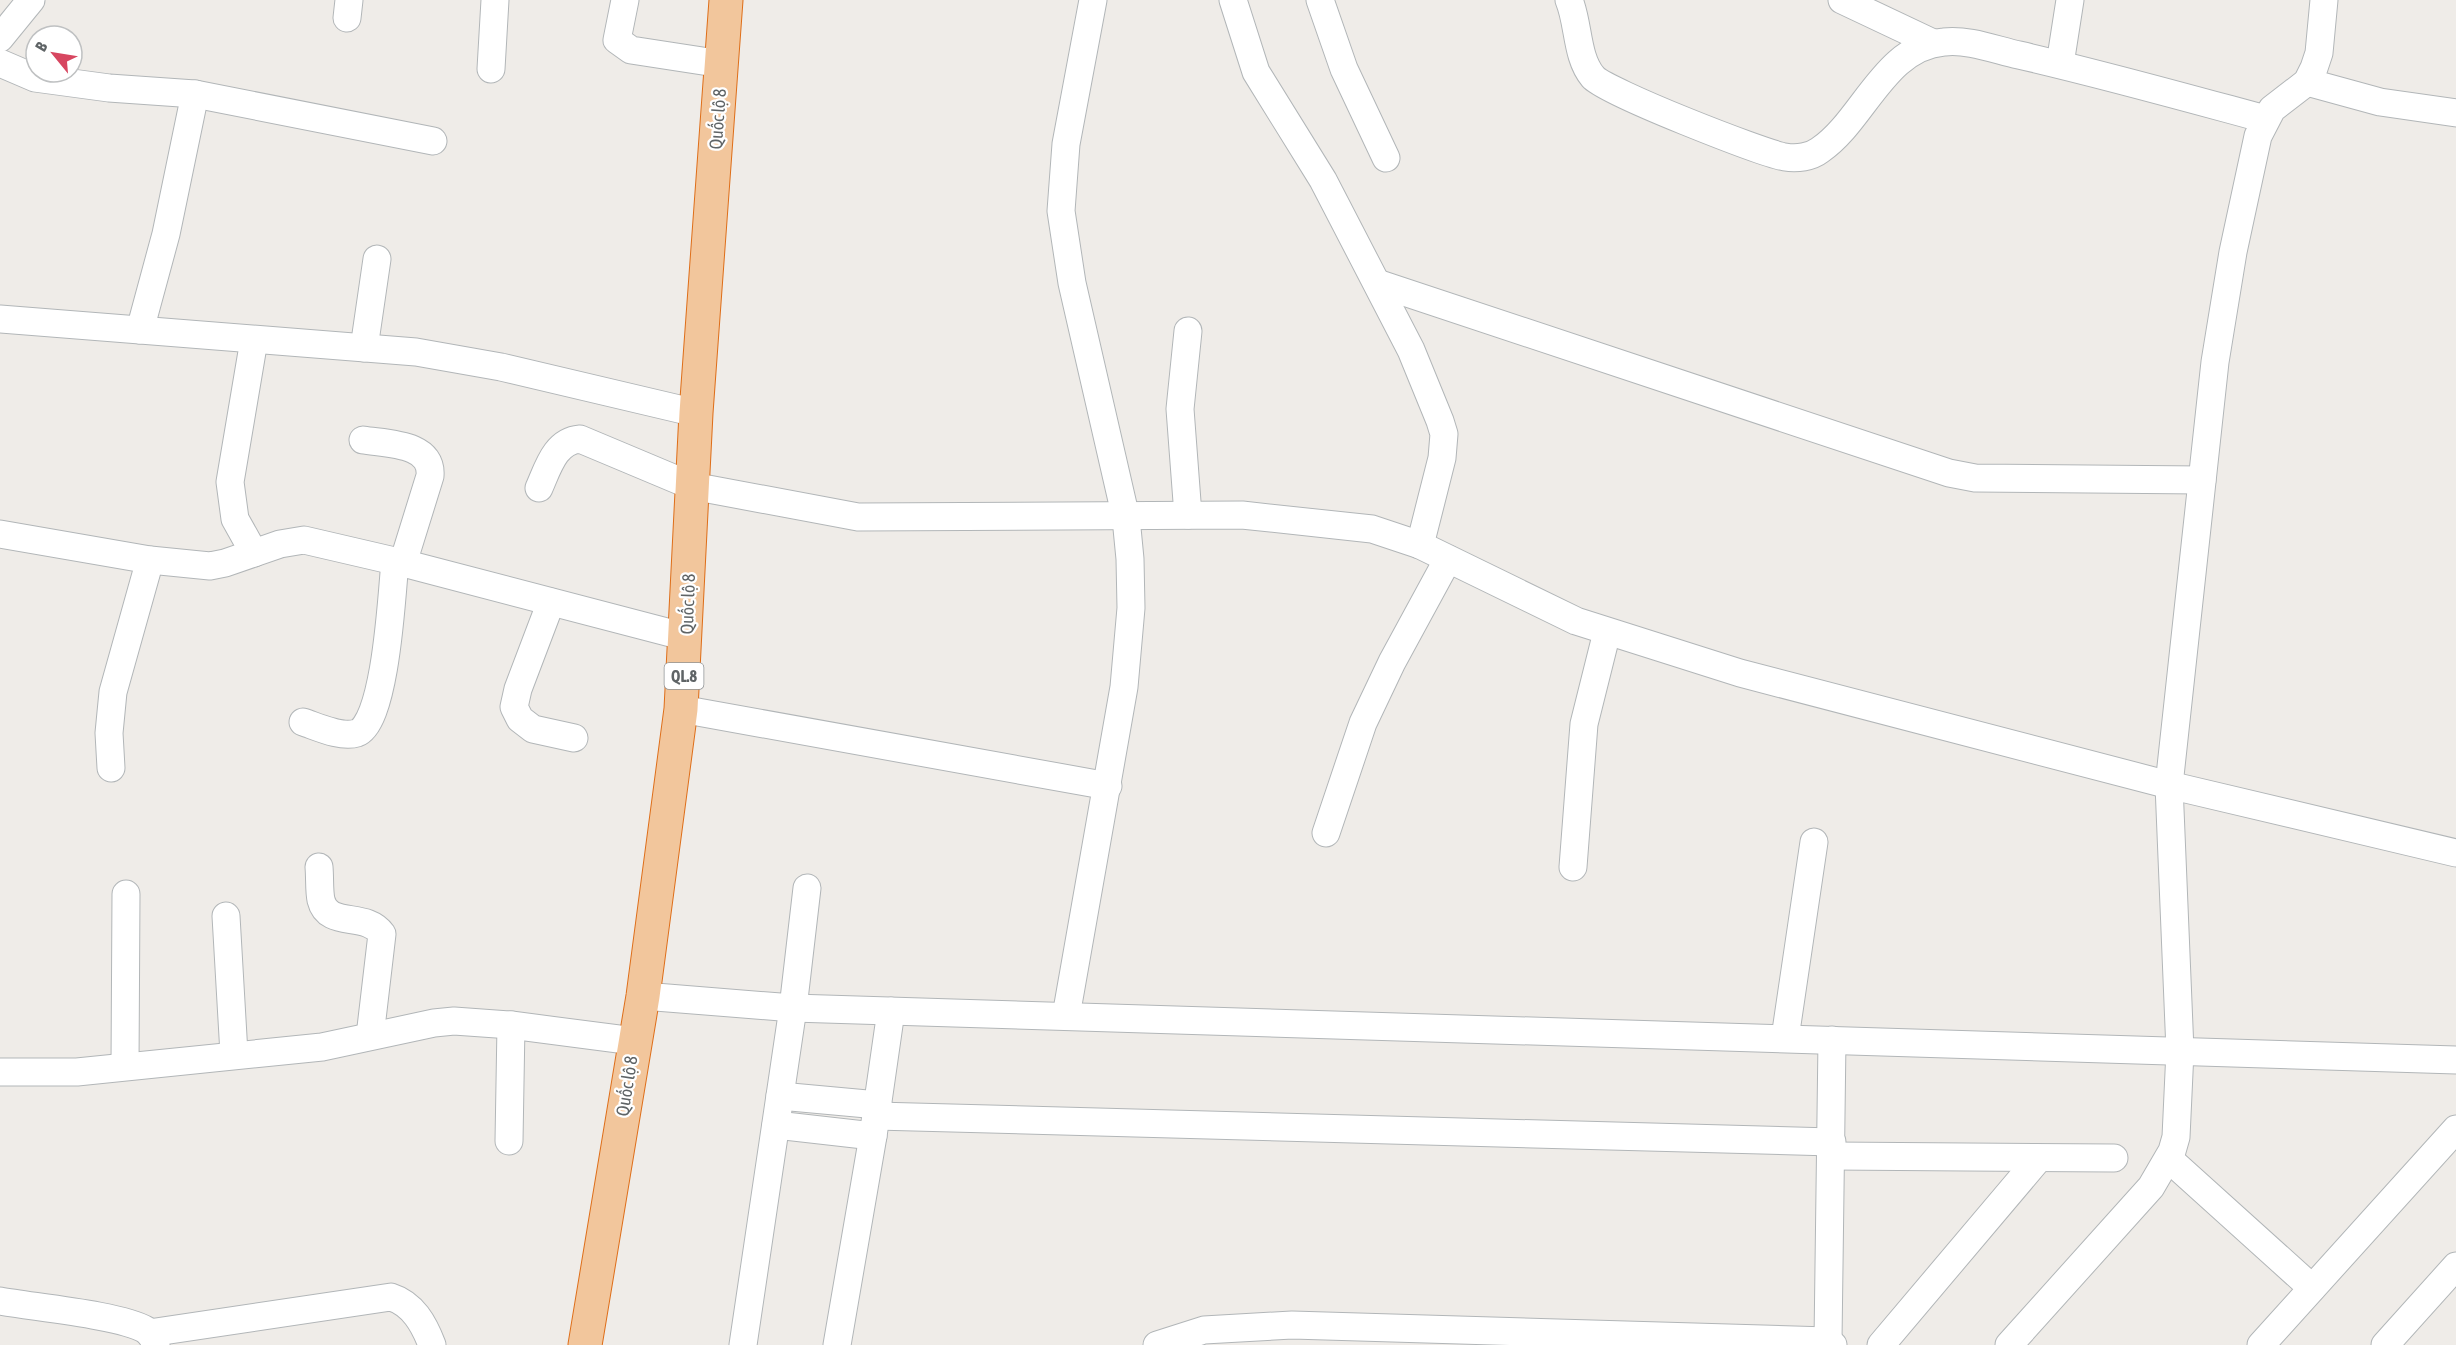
<svg xmlns="http://www.w3.org/2000/svg" width="2456" height="1345" font-family="'Asap Condensed',sans-serif">
<style>
.lines{fill:none;stroke-linecap:round;stroke-linejoin:round}
.minor-casing{stroke:#b2b6b8;stroke-width:29}
.highway-casing{stroke:#de6e19;stroke-width:35}
.minor{stroke:#fff;stroke-width:27}
.highway{stroke:#f2c69c;stroke-width:33}
.labels{text-anchor:middle;stroke-width:4.5;stroke-linejoin:round;paint-order:stroke}
.shield{fill:#fff;stroke:#8f9294;stroke-width:1.5}
.shield-label{font-size:16px;font-weight:bold;fill:#5f6466}
.street-label{font-size:18px;fill:#5f6466;stroke:#fff}
</style>
<rect width="100%" height="100%" fill="#efece8"/>
<g class="lines">
<g class="minor-casing">
<g id="minor">
<path d="M625 0 617 40 631 50 722 64"/>
<path d="M1233 0 1256 72 1323 180 1411 350 1440 421 1444 434 1442 458 1420 545"/>
<path d="M1320 0 1344 69 1386 158"/>
<path d="M1569 0C1579 24 1576 57 1593 77 1606 92 1762 153 1785 157 1797 159 1811 157 1820 150 1864 120 1884 47 1944 42 1968 39 1996 50 2019 55 2102 74 2184 97 2265 119"/>
<path d="M1842 0 1933 43"/>
<path d="M347 18 349 0"/>
<path d="M0 38 31 0"/>
<path d="M0 63 35 78 109 88 195 94 433 141"/>
<path d="M2060 64 2070 0"/>
<path d="M491 69 495 0"/>
<path d="M2307 82 2380 102 2456 113"/>
<path d="M1377 283 1949 473 1975 478 2202 480"/>
<path d="M0 319 416 352 501 367 696 413"/>
<path d="M140 330 166 234 195 94"/>
<path d="M364 348 377 259"/>
<path d="M363 440C387 444 433 443 430 476L403 563"/>
<path d="M539 488C548 468 555 441 580 439L692 486 858 517 1242 515 1372 529 1420 545 1576 621 1740 673 2169 785 2456 853"/>
<path d="M1188 515 1180 409 1188 331"/>
<path d="M0 534 150 560 210 566 225 563 280 544 304 540 403 563 686 637"/>
<path d="M254 553 235 519 230 482 254 340"/>
<path d="M551 602 518 689 514 707 520 719 533 729 574 738"/>
<path d="M681 709 1108 786"/>
<path d="M303 722C318 727 341 738 357 733 386 722 392 591 395 561"/>
<path d="M111 768 109 733 113 692 150 560"/>
<path d="M1326 833 1363 723 1392 662 1448 559"/>
<path d="M319 867C320 878 319 890 321 900 328 929 366 911 382 934L370 1036"/>
<path d="M1573 867 1584 724 1607 632"/>
<path d="M226 916 234 1054"/>
<path d="M643 996 793 1008 2456 1060"/>
<path d="M1066 1016 1124 687 1131 608 1130 559 1126 518 1072 283 1061 211 1066 144 1093 0"/>
<path d="M1785 1038 1814 842"/>
<path d="M125 1066 126 894"/>
<path d="M0 1072H77L322 1047 434 1023 454 1021 511 1025 634 1041"/>
<path d="M780 1096 878 1105"/>
<path d="M876 1116 1832 1142"/>
<path d="M776 1125 873 1136"/>
<path d="M509 1141 511 1025"/>
<path d="M1832 1156 2114 1158"/>
<path d="M2169 1159 2312 1288"/>
<path d="M0 1301C32 1307 121 1315 146 1330 152 1334 153 1339 156 1345"/>
<path d="M149 1333 391 1297C413 1304 424 1324 432 1345"/>
<path d="M1828 1341 1832 1040"/>
<path d="M743 1345 793 1008 807 888"/>
<path d="M837 1345 873 1136 891 1011"/>
<path d="M1157 1345 1204 1330 1292 1325 1828 1341 1833 1345"/>
<path d="M1881 1345 2039 1158"/>
<path d="M2009 1345 2151 1187 2172 1151 2176 1137 2180 1051 2169 785 2215 362 2233 252 2258 136 2272 109 2307 82 2314 68 2319 53 2324 0"/>
<path d="M2261 1345 2456 1129"/>
<path d="M2385 1345 2456 1266"/>
</g>
</g>
<g class="highway-casing">
<path id="highway" d="M585 1345 643 996 681 709 696 413 726 0"/>
</g>
<use href="#minor" class="minor"/>
<use href="#highway" class="highway"/>
</g>
<g class="labels">
<rect class="shield" x="664.5" y="663" width="39" height="26" rx="4.5"/>
<g class="shield-label">
<text x="684" y="682">QL.8</text>
</g>
<g class="street-label">
<text transform="translate(718 119) rotate(-86)" y="6">Quốc lộ 8</text>
<text transform="translate(688 604) rotate(-88)" y="6">Quốc lộ 8</text>
<text transform="translate(627 1086) rotate(-81)" y="6">Quốc lộ 8</text>
</g>
</g>
<g transform="translate(54 54) rotate(300)"><circle r="28" fill="#ffffff" stroke="#bfc1c2" stroke-width="1.5"/>
<path d="M0-4.5L10 22L0 15L-10 22Z" fill="#d74660"/>
<text y="-9" font-size="16" font-weight="bold" text-anchor="middle" fill="#5f6466">B</text>
</g>
</svg>
